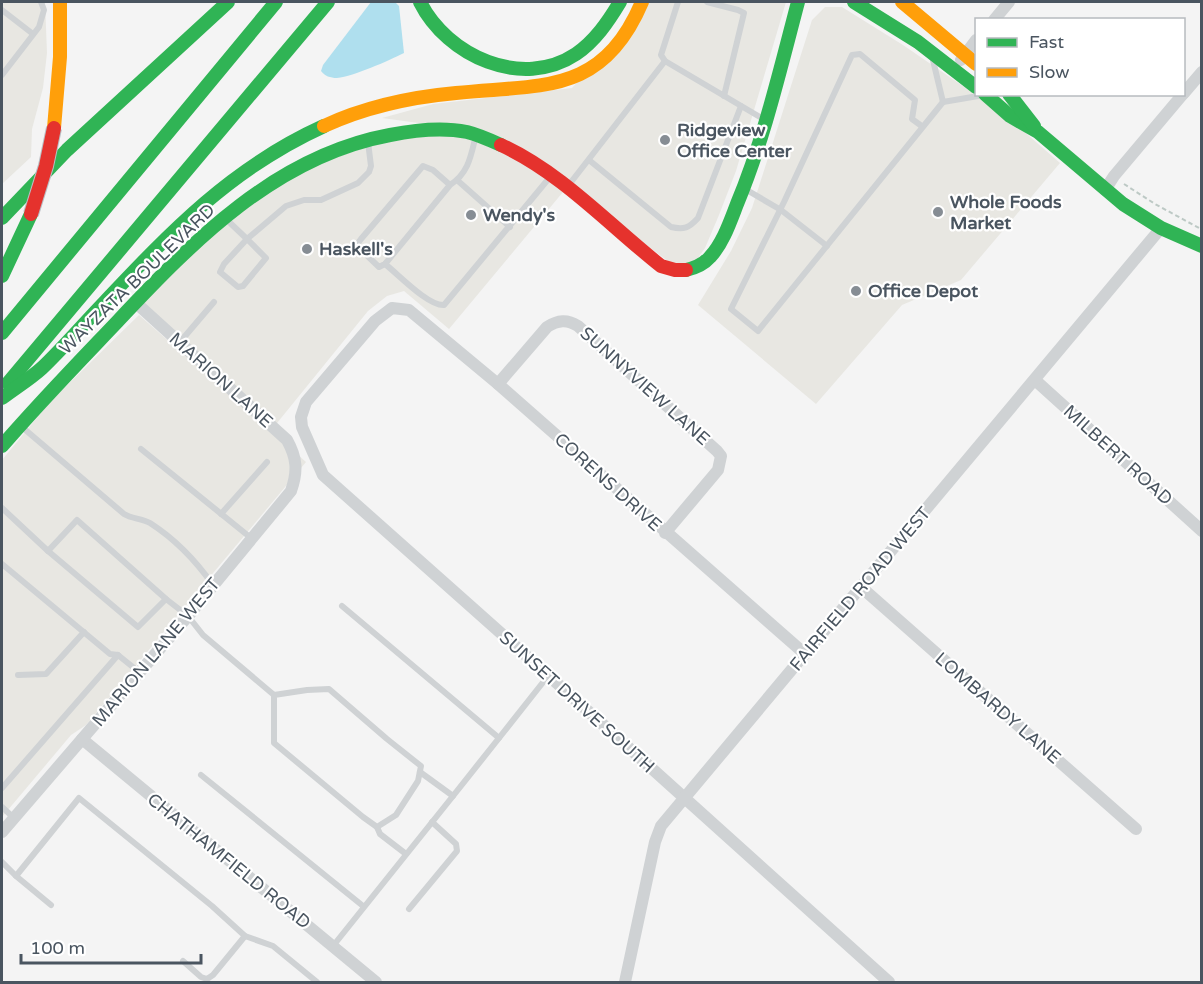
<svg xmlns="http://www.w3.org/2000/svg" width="1203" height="984" font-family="'Varela Round',sans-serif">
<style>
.commercial{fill:#e8e7e2}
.water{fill:#afdfee}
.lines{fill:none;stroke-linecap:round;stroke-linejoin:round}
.path{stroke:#bdc9c5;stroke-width:2;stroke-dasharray:4.5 3;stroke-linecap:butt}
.lane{stroke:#cfd2d4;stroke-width:6}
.street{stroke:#cfd2d4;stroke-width:12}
.fast{stroke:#30b455;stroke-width:14}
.slow{stroke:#ff9f0a;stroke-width:14}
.jam{stroke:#e5322d;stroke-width:14}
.jam-bridge-casing{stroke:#b9bdc2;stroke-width:16;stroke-linecap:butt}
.jam-bridge{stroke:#e5322d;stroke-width:14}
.poi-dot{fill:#868d94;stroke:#fff;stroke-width:2}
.labels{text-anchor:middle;stroke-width:4.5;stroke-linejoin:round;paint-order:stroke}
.poi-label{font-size:18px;font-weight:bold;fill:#4a5560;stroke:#fff;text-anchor:start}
.street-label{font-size:18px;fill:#4a5560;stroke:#fff}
</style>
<rect width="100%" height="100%" fill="#f4f4f4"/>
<g class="commercial">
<path d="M2 2H45L47 53 43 88 32 129 31 157 2 184Z"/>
<path d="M649 2H786L736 171 719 215 705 248 695 262 681 271 568 186 449 329 404 291 387 296 368 311 273 428 135 302 286 174 433 125 382 118 433 104 572 88Z"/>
<path d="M825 7H842L903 45 1005 115 1060 163 961 280 902 305 816 404 698 305 731 251 752 208 812 20Z"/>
<path d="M139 315 306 462 86 725 71 735 2 817V460L50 402Z"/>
</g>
<path class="water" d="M371 2H395L399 6 404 53C388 61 354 76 337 78 330 78 325 76 321 71L323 65Z"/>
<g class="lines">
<path class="path" d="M1124 184 1155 204 1199 228"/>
<g class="lane">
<path d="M678 2 661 55 665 61 765 120"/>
<path d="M707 2 738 10 744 13 724 96"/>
<path d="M2 10 33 34"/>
<path d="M932 56 943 102 984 95"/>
<path d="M2 75 39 27 44 10 41 2"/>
<path d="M923 127 912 119 915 100 860 54 852 55 784 202 731 309 758 331 943 102"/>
<path d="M589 160 671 227C684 230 689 228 698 218L741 106"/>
<path d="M457 180 510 227"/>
<path d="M450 185 433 170 423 166 361 239 358 243V247L379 267 385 264 450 185C469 173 471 155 476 135"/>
<path d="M568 186 665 61"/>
<path d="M745 189 781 210 827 246"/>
<path d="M227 220 247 239 286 206 304 200H321L358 183 369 172 371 166 368 142"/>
<path d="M247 239 266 258 243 286 238 287 220 272 224 264Z"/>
<path d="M385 264C398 274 428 306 444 305L550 177"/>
<path d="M180 342 214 302"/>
<path d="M22 427 124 514C132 519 141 518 150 523 175 539 196 561 213 585"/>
<path d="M141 449 251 538"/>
<path d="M2 508 48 551 138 627 166 599 188 616 203 635 274 695V743L363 817 377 827 396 815 418 781 421 766 387 739 329 689 307 690 274 695"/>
<path d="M221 514 267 462"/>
<path d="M48 551 77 520 166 599"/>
<path d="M2 564 110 654 118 655 139 672"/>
<path d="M342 606 499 738 453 796 420 772"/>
<path d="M18 675 46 674 84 632"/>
<path d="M499 738 548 676"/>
<path d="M201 775 363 906"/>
<path d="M2 788 118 655"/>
<path d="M2 807 14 818"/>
<path d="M377 827 380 834 406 854"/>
<path d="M2 862 16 876 79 798 212 906 245 936 273 946 317 982"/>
<path d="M16 876 51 905"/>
<path d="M409 909 457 851 456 844 432 822"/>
<path d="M333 946 453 796"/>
<path d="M183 961 201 977 207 979 213 975 245 936"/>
</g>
<g class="street">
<path d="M994 20 1009 2"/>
<path d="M961 60 976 40"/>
<path d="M1184 93 1202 72"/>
<path d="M1105 190 1114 176 1183 94"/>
<path d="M1035 380 1202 531"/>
<path d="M498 384 547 327C558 320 567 319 578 326L717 451 721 456 718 470 665 533"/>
<path d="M861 587 1136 829"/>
<path d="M805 654 498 384 409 310 392 308 375 321 306 402 301 417 302 427 323 475 549 676 889 982"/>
<path d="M82 739 376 982"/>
<path d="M2 832 188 616 291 491C298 471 297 458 287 440L135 302"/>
<path d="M625 982 655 842 661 826 1161 228"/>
</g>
<g class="fast">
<path d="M420 2C447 56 522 90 576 54 595 41 608 22 620 2"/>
<path d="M854 2 918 42 976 87"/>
<path d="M985 94 1010 116 1038 132 1123 204 1161 228 1202 246"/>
<path d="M1009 94 1034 126"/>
<path d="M2 218 67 150 228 2"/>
<path d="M686 270C695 268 703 265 710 257 723 243 730 222 737 204 764 139 780 70 798 2"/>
<path d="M2 276 31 214"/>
<path d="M2 333 276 2"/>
<path d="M8 383 328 2"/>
<path d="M2 398C15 388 30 379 42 368 62 349 80 328 99 308 169 234 229 169 324 126"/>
<path d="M2 446C39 403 78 363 117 322 193 241 276 156 390 135 415 130 442 127 467 132 479 135 490 140 501 145"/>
</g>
<g class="slow">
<path d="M902 2 976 64"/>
<path d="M324 126C365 107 412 97 456 93 542 84 602 96 642 2"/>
<path d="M54 128 60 57V2"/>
</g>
<path class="jam" d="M501 145C562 173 609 225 661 266L675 270H686"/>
<g class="jam-bridge-casing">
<path id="jam-bridge" d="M31 214 46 166 54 128"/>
</g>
<use href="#jam-bridge" class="jam-bridge"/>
</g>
<g class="poi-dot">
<circle cx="665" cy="140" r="6"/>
<circle cx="938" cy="212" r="6"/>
<circle cx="471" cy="215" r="6"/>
<circle cx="307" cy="249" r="6"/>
<circle cx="856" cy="291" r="6"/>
</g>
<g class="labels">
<g class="poi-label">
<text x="677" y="136">Ridgeview<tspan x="677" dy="21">Office Center</tspan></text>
<text x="950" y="208">Whole Foods<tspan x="950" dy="21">Market</tspan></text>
<text x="483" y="221">Wendy's</text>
<text x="319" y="255">Haskell's</text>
<text x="868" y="297">Office Depot</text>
</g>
<g class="street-label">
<text transform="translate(137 279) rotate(-44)" y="6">WAYZATA BOULEVARD</text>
<text transform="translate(221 380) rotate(42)" y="6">MARION LANE</text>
<text transform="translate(645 386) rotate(42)" y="6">SUNNYVIEW LANE</text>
<text transform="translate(1118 455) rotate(42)" y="6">MILBERT ROAD</text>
<text transform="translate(608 482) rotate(42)" y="6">CORENS DRIVE</text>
<text transform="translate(860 589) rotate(-50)" y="6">FAIRFIELD ROAD WEST</text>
<text transform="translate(156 652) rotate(-50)" y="6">MARION LANE WEST</text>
<text transform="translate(577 702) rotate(42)" y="6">SUNSET DRIVE SOUTH</text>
<text transform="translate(998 708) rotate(41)" y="6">LOMBARDY LANE</text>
<text transform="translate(229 861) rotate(39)" y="6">CHATHAMFIELD ROAD</text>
</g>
</g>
<rect width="1203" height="984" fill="none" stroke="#4a5560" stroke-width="6"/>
<rect x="975" y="18" width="210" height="78" fill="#ffffff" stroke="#b7bbbf" stroke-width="1.5"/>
<rect x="987" y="38" width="30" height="9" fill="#30b455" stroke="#b7bbbf" stroke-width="1.5"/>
<text x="1029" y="48" font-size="18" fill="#4a5560">Fast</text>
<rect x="987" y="68" width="30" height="9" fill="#ff9f0a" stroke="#b7bbbf" stroke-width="1.5"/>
<text x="1029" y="78" font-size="18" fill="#4a5560">Slow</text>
<path d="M21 954v9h180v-9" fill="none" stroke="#4a5560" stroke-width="3"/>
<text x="30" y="954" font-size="18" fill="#4a5560" stroke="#ffffff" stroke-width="4.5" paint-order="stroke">100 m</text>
</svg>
